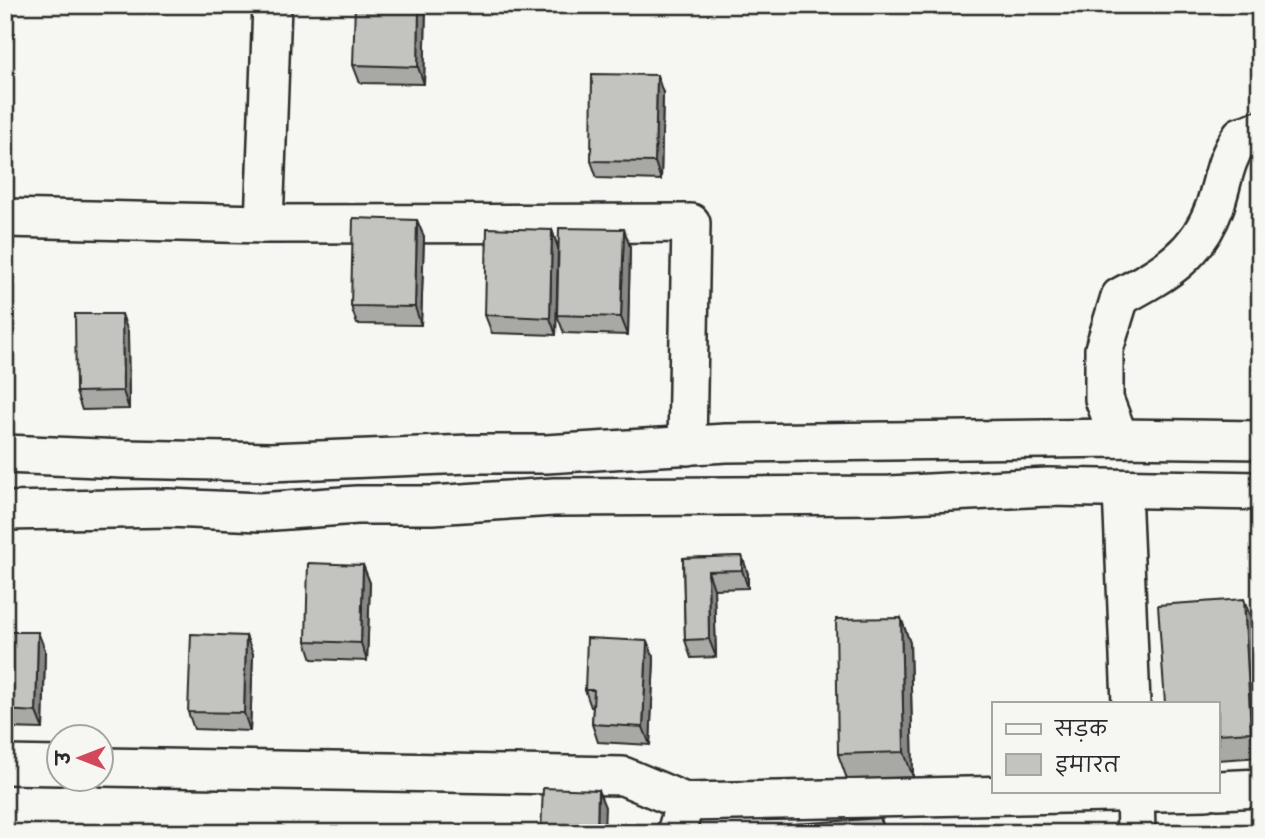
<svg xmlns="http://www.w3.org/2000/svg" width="1265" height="838" font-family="'Patrick Hand','Playpen Sans Deva',sans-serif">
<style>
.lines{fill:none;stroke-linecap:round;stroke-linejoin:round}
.minor-casing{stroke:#2b2b2b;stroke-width:42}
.minor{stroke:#f6f6f2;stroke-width:37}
.wall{fill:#a8a8a5;stroke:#2b2b2b;stroke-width:2}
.shaded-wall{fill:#888886;stroke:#2b2b2b;stroke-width:2}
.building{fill:#c3c3c0;stroke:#2b2b2b;stroke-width:2}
</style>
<rect width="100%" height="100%" fill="#f6f6f2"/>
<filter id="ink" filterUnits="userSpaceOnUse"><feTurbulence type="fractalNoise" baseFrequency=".0143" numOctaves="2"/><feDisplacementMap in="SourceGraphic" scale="14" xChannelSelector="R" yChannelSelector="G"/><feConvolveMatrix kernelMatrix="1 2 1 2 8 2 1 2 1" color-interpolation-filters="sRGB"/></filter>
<g filter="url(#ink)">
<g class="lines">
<g class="minor-casing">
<g id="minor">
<path d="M5 218 264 224 691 223 687 446"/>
<path d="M264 224 272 5"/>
<path d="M1119 438 1104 399V349L1120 297C1164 273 1197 256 1215 206 1224 178 1224 162 1241 136L1260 130"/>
<path d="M5 454 123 459 270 462 469 454H546L726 443 1119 438 1260 440"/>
<path d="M1122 490 1131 703"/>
<path d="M5 511 169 508 260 512 357 505H433L554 497 890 495 1048 487 1260 491"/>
<path d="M5 765 60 766"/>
<path d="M102 767 623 776 685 802 1206 791"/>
<path d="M1218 790 1260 788"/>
<path d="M1135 791 1136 833"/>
<path d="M676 833 685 802"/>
</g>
</g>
<use href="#minor" class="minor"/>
</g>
<g class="wall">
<path d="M426 5 424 84 360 83 353 65Z"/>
<path d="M663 93 661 180 597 178 591 161Z"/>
<path d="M552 230 558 248 556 335 492 333 485 315Z"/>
<path d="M424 237 421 325 357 324 351 306Z"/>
<path d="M630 247 628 335 564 333 557 315Z"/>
<path d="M128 332 129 409 82 410 76 392Z"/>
<path d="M742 556 748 574V588L714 589 716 657 691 658 685 640 683 558Z"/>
<path d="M363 565 370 583 367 661 312 659 306 641Z"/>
<path d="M901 618 910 643 913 777 847 779 838 754Z"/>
<path d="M1253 624 1260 757 1218 760V703Z"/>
<path d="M5 632 45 650 43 729 5 728Z"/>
<path d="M246 636 253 654 250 731 194 729 188 712Z"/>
<path d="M647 641 654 659 650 745 598 742 592 724 593 707H591L585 690Z"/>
</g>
<g class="shaded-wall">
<path d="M419 5H426L424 84 418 67Z"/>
<path d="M657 75 663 93 661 180 655 162Z"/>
<path d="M417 220 424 237 421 325 415 307Z"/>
<path d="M624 229 630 247 628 335 621 317Z"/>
<path d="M552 230 558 248 556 335 550 318Z"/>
<path d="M122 314 128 332 129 409 123 391Z"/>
<path d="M742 556 748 574V588L742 570Z"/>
<path d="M363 565 370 583 367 661 361 643Z"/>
<path d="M708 571 714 589 716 657 709 639Z"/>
<path d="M1244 599 1253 624 1260 755 1251 732Z"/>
<path d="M901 618 910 643 913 777 904 752Z"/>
<path d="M38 632 45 650 43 729 36 712Z"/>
<path d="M246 636 253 654 250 731 244 713Z"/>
<path d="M647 641 654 659 650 745 643 727Z"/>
<path d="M598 790 605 807 604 833H597Z"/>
<path d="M881 818 886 833H881Z"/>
</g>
<g class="building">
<path d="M355 5H419L418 67 353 65Z"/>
<path d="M592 74 657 75 655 162 591 161Z"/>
<path d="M353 218 417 220 415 307 351 306Z"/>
<path d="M487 228 552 230 550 318 485 315Z"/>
<path d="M559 228 624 229 621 317 557 315Z"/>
<path d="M75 314H122L123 391 76 392Z"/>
<path d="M742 556V570L708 571 709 639 685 640 683 558Z"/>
<path d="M308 563 363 565 361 643 306 641Z"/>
<path d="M1244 599 1251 732 1218 734V703H1165L1158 605Z"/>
<path d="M901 618 904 752 838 754 836 619Z"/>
<path d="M5 632H38L36 712 5 710Z"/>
<path d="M191 634 246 636 244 713 188 712Z"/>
<path d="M587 638 647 641 643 727 592 724 594 690H585Z"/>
<path d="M543 788 598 790 597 833H541Z"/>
<path d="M881 818V833H796V824Z"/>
</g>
</g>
<rect width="1265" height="838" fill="none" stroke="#f6f6f2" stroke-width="28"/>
<rect x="14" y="14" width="1237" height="810" fill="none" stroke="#2b2b2b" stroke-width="2.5" filter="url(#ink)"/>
<rect x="992" y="702" width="228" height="91" fill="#f6f6f2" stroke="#a5a5a2" stroke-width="2"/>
<rect x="1006" y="724" width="35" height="10" fill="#f6f6f2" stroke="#a5a5a2" stroke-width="2"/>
<text x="1055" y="736" font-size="21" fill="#2b2b2b">सड़क</text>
<rect x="1006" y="754" width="35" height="21" fill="#c3c3c0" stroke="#a5a5a2" stroke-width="2"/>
<text x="1055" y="772" font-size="21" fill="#2b2b2b">इमारत</text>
<g transform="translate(80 758) rotate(270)"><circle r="33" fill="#f6f6f2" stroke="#a5a5a2" stroke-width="2"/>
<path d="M0-5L12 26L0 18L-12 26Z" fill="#d1495b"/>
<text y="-10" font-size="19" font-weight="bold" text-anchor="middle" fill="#2b2b2b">उ</text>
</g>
</svg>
